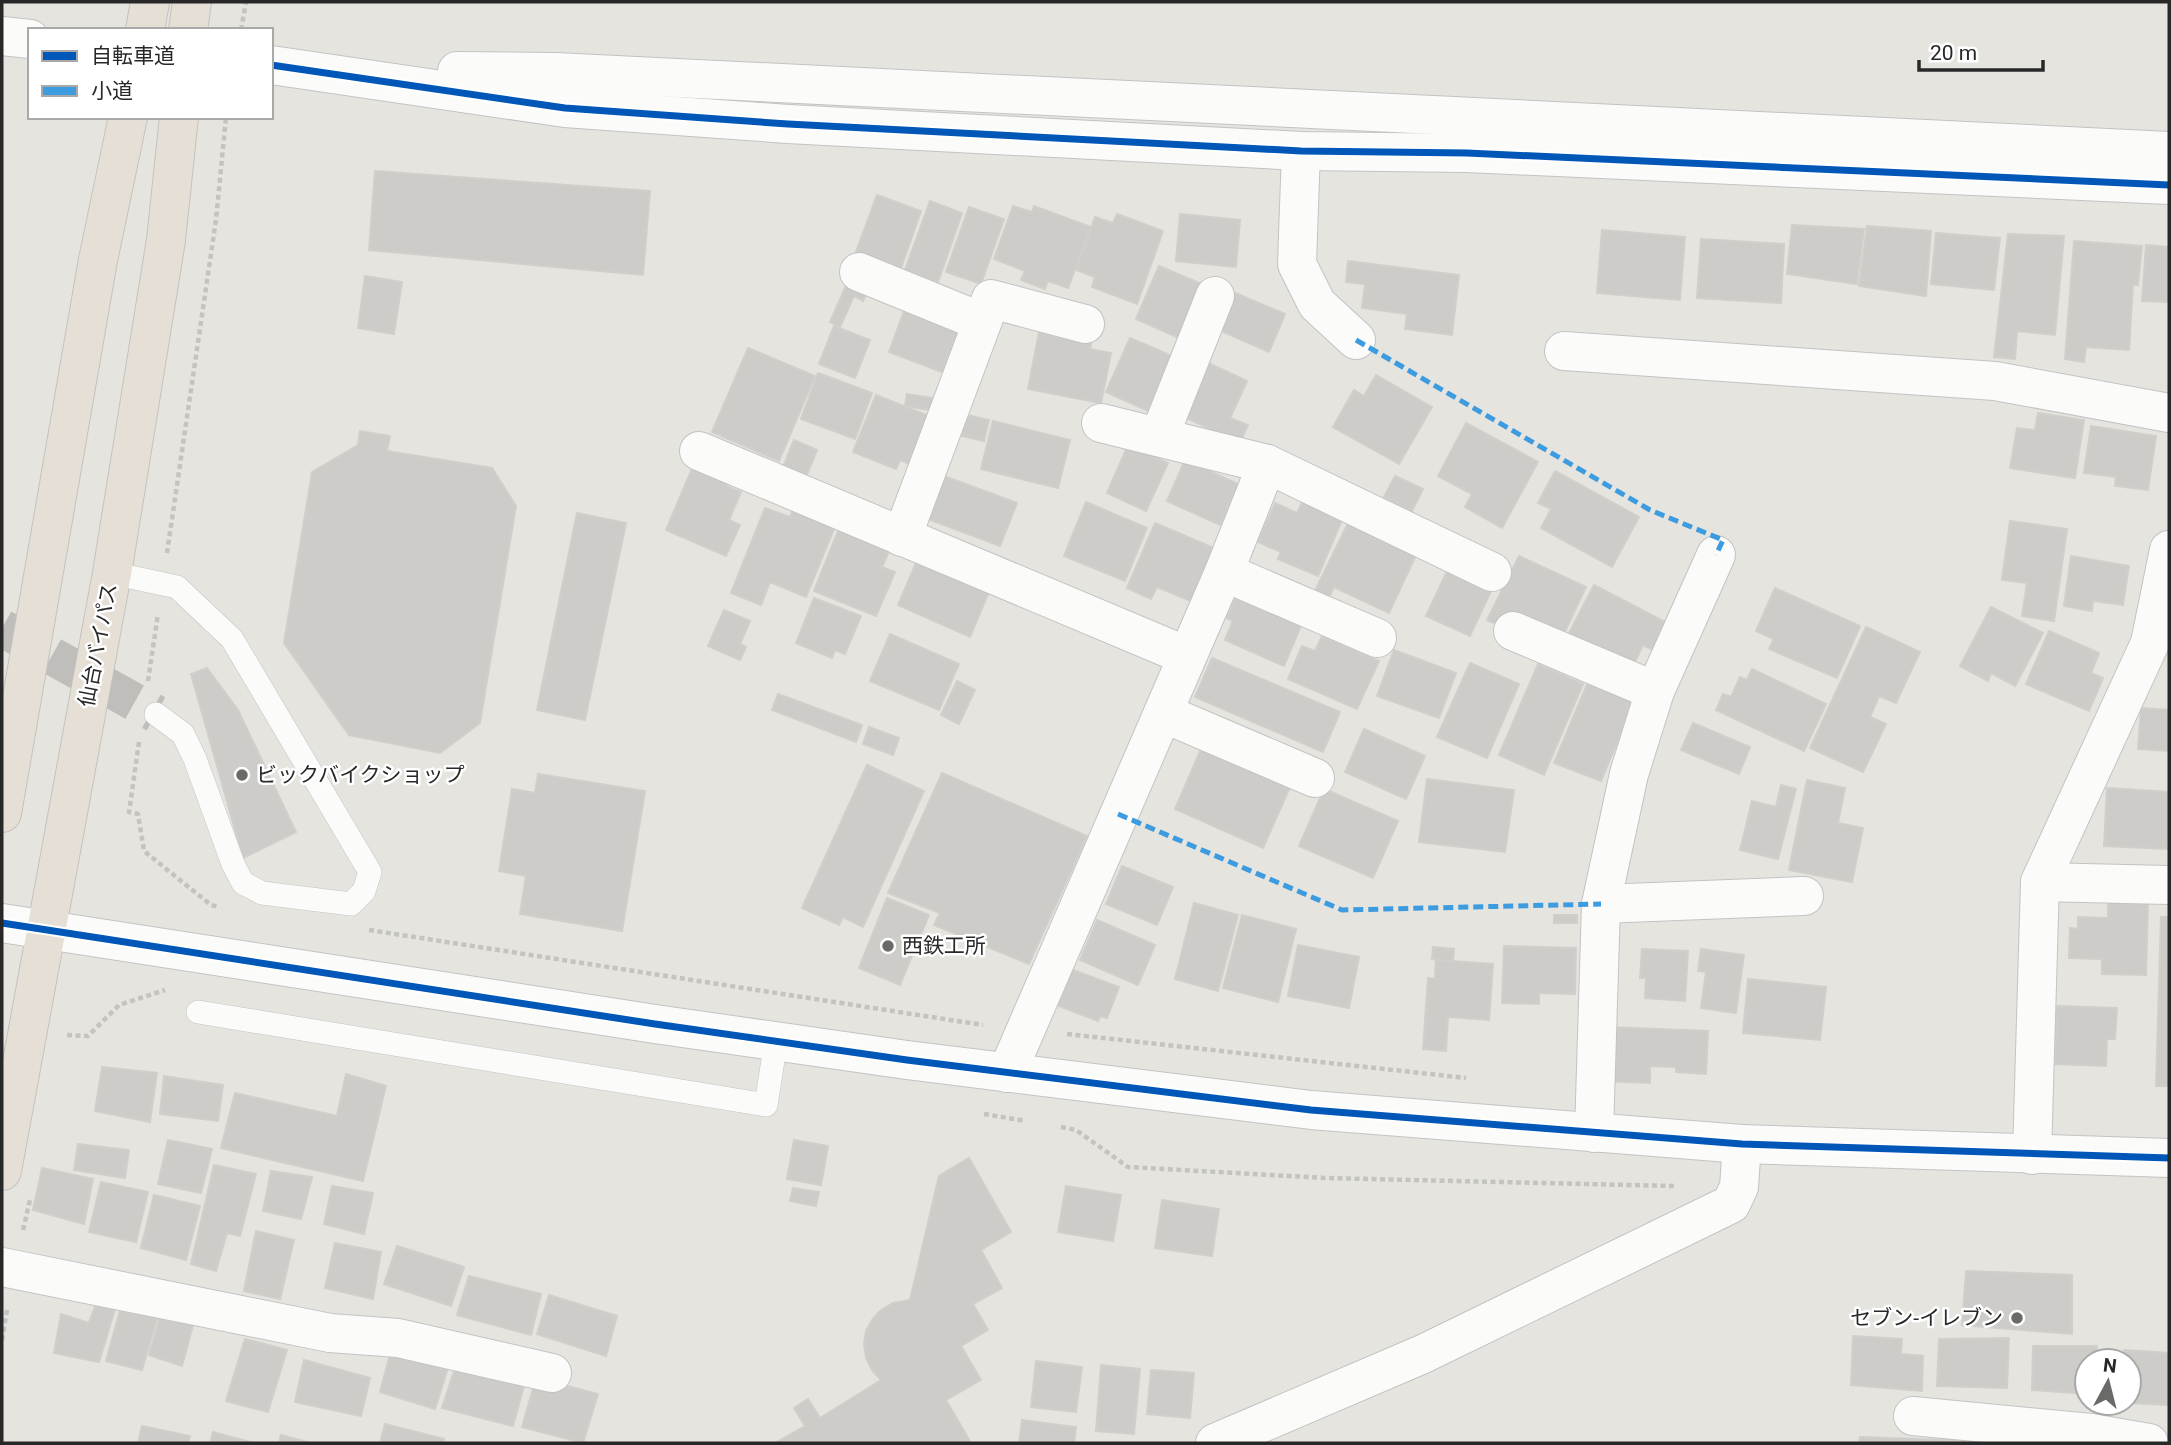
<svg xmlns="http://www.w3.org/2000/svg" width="2171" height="1445" font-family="Roboto,'Noto Sans JP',sans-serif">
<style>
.building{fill:#cdccc8;stroke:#d1cfcb;stroke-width:2}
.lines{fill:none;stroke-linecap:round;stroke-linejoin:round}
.street-tunnel{stroke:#c0beba;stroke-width:38;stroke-dasharray:38 19;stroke-linecap:butt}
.lane-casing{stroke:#c4c3c4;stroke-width:24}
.street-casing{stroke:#c4c3c4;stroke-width:40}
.secondary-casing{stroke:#c4c3c4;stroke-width:40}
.highway-casing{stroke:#c3c2c1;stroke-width:40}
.path{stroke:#c3c3c2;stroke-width:4.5;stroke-dasharray:5 3.5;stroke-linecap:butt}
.lane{stroke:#fbfbfa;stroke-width:23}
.street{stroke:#fbfbfa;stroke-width:38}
.secondary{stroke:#fbfbfa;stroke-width:38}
.highway{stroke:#e6dfd5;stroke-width:38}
.quiet{stroke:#3d9ce0;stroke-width:5;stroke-dasharray:10 5;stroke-linecap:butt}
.cycleway-casing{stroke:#fff;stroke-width:11}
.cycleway{stroke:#0057b8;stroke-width:7}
.poi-dot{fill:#6a6a68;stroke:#fff;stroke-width:2.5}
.labels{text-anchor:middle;stroke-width:5;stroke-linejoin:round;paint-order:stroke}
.street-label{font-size:21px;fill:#282828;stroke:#fff}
.poi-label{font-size:21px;fill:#282828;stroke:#fff;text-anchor:start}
</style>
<rect width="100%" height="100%" fill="#e6e4df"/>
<g class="building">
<path d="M375 171 650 191 643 275 369 250Z"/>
<path d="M877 195 921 211 901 268 856 252Z"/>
<path d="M930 201 962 213 938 282 905 270Z"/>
<path d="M1013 206 1032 212 1034 206 1091 227 1068 288 1048 281 1045 289 1021 280 1025 271 994 259Z"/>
<path d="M969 207 1004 219 981 284 946 272Z"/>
<path d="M1117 214 1163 231 1137 304 1092 287 1095 277 1076 270 1095 217 1113 223Z"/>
<path d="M1180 214 1240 220 1236 267 1176 261Z"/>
<path d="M1792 225 1864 229 1857 284 1787 274Z"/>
<path d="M1867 226 1931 231 1926 296 1859 286Z"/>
<path d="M1602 230 1685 237 1680 300 1597 293Z"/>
<path d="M1936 233 2000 238 1994 290 1931 284Z"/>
<path d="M2008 234 2064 236 2055 335 2017 331 2015 359 1994 357Z"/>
<path d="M1701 239 1784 244 1781 303 1697 298Z"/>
<path d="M2074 241 2142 246 2138 285H2133L2129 350 2086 347 2084 362 2065 359Z"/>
<path d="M2146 245 2169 247V302L2142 301Z"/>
<path d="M1348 261 1459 275 1452 335 1405 329 1407 314 1362 308 1365 284 1346 282Z"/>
<path d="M1159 266 1204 285 1181 339 1136 319Z"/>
<path d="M365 276 402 282 394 334 358 328Z"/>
<path d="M848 281 868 290 863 301 854 296 840 327 830 322Z"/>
<path d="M1228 290 1285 314 1269 352 1212 327Z"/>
<path d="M907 303 961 324 942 372 889 352Z"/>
<path d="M834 326 870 340 855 378 819 364Z"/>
<path d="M1040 327 1092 337 1090 349 1111 353 1101 403 1028 389Z"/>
<path d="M1130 338 1172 356 1148 411 1106 392Z"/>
<path d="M748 348 815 376 779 461 712 432Z"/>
<path d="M1206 362 1247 381 1230 418 1248 425 1240 443 1182 416Z"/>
<path d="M818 373 872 393 855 439 801 419Z"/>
<path d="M1376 375 1432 407 1399 464 1333 427 1354 390 1364 396Z"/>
<path d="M907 394 939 399 936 411 905 406Z"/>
<path d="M876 395 934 418 915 466 900 460 896 469 853 452Z"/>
<path d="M2038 413 2084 420 2075 478 2010 468 2017 428 2035 430Z"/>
<path d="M967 415 989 420 984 441 962 436Z"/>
<path d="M993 421 1070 440 1058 488 981 469Z"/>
<path d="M1466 423 1538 462 1502 528 1465 507 1472 494 1438 476Z"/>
<path d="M2091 426 2156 436 2148 490 2115 486 2116 477 2084 473Z"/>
<path d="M360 431 390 436 387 451 492 468 516 506 480 723 440 753 349 735 284 643 312 472 358 445Z"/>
<path d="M794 440 817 450 806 477 783 467Z"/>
<path d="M1128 445 1168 463 1146 511 1107 493Z"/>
<path d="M696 459 731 474 726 486 741 492 729 520 740 525 726 556 666 530Z"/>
<path d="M1185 460 1238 484 1220 525 1167 501Z"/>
<path d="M1555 471 1639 517 1612 567 1541 528 1551 509 1538 503Z"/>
<path d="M941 475 1017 503 1000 546 925 518Z"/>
<path d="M1395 476 1423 489 1412 511 1384 497Z"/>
<path d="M1086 502 1147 528 1125 581 1064 556Z"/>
<path d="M1302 502 1342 520 1318 576 1278 559 1281 552 1258 542 1275 503 1297 513Z"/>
<path d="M794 507 836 524 806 597 770 582 761 605 731 593 765 508 790 517Z"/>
<path d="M577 513 626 523 585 720 537 710Z"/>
<path d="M2010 521 2067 529 2054 621 2022 616 2027 583 2002 580Z"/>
<path d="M1155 523 1216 549 1193 602 1157 587 1151 599 1127 588Z"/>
<path d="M1348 523 1416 555 1389 613 1334 587 1327 602 1313 595Z"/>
<path d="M840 526 891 547 882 567 895 572 876 616 814 591Z"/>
<path d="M919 556 991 587 970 637 898 605Z"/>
<path d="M1519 556 1586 587 1561 640 1509 616 1493 623 1487 620Z"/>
<path d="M2071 556 2129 566 2123 605 2093 601 2092 611 2064 606Z"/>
<path d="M1447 571 1491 591 1470 636 1426 616Z"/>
<path d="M1594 585 1667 623 1653 650 1643 645 1632 668 1568 635Z"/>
<path d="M1775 588 1860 626 1837 678 1769 649 1774 639 1756 631Z"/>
<path d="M1238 592 1303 621 1284 666 1225 640 1233 621 1227 618Z"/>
<path d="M814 598 861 616 845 654 835 650 832 658 796 643Z"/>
<path d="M1991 607 2043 633 2015 686 1991 673 1988 681 1960 666Z"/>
<path d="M724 610 750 621 740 644 746 647 740 660 708 646Z"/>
<path d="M1866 627 1920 652 1896 703 1879 696 1870 717 1886 724 1863 772 1810 748Z"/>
<path d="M2049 631 2099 653 2091 673 2103 678 2089 711 2026 684Z"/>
<path d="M890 634 959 664 939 710 870 681Z"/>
<path d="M1322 636 1379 661 1357 709 1288 679 1302 646 1315 651Z"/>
<path d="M1394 650 1456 673 1439 718 1377 696Z"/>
<path d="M1212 658 1340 712 1323 752 1195 697Z"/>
<path d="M1470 663 1519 684 1487 758 1437 737Z"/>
<path d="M1538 664 1583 684 1544 775 1499 755Z"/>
<path d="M207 668 238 710 296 832 243 858 191 674Z"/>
<path d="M1752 669 1826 704 1804 751 1716 710 1723 694 1731 697 1740 677 1747 680Z"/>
<path d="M957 681 975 690 959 724 941 715Z"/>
<path d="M1588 682 1634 702 1601 781 1554 763Z"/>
<path d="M778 694 862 725 856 742 772 710Z"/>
<path d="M2141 708 2169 710V751L2138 749Z"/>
<path d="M1693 723 1750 747 1739 774 1681 750Z"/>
<path d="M869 727 899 738 893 755 863 744Z"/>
<path d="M1364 729 1425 756 1406 799 1345 772Z"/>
<path d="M1201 749 1290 787 1263 848 1175 809Z"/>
<path d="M867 765 924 791 863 927 843 917 839 925 802 908Z"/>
<path d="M942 773 1087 836 1029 964 934 925 940 913 888 893Z"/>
<path d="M538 774 645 791 622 931 520 914 526 876 499 871 512 789 535 793Z"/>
<path d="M1427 779 1514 790 1505 852 1419 842Z"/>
<path d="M1807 780 1845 788 1838 823 1863 828 1852 882 1789 870Z"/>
<path d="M1781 785 1796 789 1778 859 1740 850 1752 801 1776 807Z"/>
<path d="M2107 788 2169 792 2168 849 2104 846Z"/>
<path d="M1324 789 1398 821 1373 878 1299 846Z"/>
<path d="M1122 866 1173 887 1157 925 1106 904Z"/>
<path d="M887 898 929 915 900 985 859 968Z"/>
<path d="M2108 902 2148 903 2146 975 2102 974V959L2069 958 2070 928 2078 929V917L2108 918Z"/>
<path d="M1194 903 1238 915 1218 991 1175 979Z"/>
<path d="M1242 915 1296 929 1278 1002 1223 988Z"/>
<rect x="1554" y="915" width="23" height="8"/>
<path d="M2161 917H2169V1086H2156Z"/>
<path d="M1097 920 1155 945 1138 985 1080 960Z"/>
<path d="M1298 945 1359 957 1349 1008 1288 996Z"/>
<path d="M1504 946 1576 948 1575 994 1539 993V1004L1502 1003Z"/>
<path d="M1433 947 1454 949 1453 961 1432 959Z"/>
<path d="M1642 949 1688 951 1685 1001 1645 998 1646 978H1640Z"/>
<path d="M1701 949 1744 955 1736 1013 1701 1008 1706 972 1698 971Z"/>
<path d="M1436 960 1493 964 1489 1020 1448 1017 1446 1051 1423 1049 1428 978 1435 979Z"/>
<path d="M1065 967 1119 987 1107 1018 1100 1016 1098 1021 1051 1003Z"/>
<path d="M1748 979 1826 987 1820 1040 1743 1033Z"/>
<path d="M2057 1006 2117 1008 2115 1039H2107L2106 1066 2055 1064Z"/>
<path d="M1608 1027 1708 1031 1706 1074 1676 1072V1067L1650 1066V1083L1606 1081Z"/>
<path d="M102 1067 157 1073 150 1122 95 1111Z"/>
<path d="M346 1074 386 1086 363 1181 221 1148 235 1093 337 1116Z"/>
<path d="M164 1076 223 1085 218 1121 160 1114Z"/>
<path d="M168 1140 212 1149 201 1193 158 1184Z"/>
<path d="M794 1140 828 1146 821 1185 787 1179Z"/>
<path d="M78 1144 129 1150 125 1178 74 1170Z"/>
<path d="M969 1158 1011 1232 981 1250 1002 1288 973 1304 988 1330 961 1346 981 1380 946 1400 971 1443H775L805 1426 794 1408 808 1399 820 1418 881 1380 872 1370 866 1358 864 1343 866 1331 872 1320 881 1310 893 1303 910 1300 939 1176Z"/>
<path d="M214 1165 256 1174 240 1236 227 1233 216 1271 191 1264Z"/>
<path d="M42 1168 93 1179 84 1224 33 1210Z"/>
<path d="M271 1171 312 1177 301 1219 263 1211Z"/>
<path d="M101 1182 148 1192 136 1242 89 1232Z"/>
<path d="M332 1186 373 1193 364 1234 324 1224Z"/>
<path d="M1066 1186 1121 1195 1113 1241 1058 1232Z"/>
<path d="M793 1188 819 1192 816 1206 790 1201Z"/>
<path d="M154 1195 200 1206 186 1260 141 1248Z"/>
<path d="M1162 1200 1219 1209 1212 1256 1155 1248Z"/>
<path d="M256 1231 294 1240 280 1299 244 1291Z"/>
<path d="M335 1243 381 1252 373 1299 325 1288Z"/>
<path d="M397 1246 464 1267 451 1306 384 1284Z"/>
<path d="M1966 1271 2072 1275V1334L1962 1325Z"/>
<path d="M469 1276 541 1294 531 1335 457 1315Z"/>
<path d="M549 1295 617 1316 606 1356 537 1334Z"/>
<path d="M122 1303 159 1312 142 1370 106 1361Z"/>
<path d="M95 1306 115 1309 99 1362 54 1353 61 1314 89 1323Z"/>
<path d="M163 1306 196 1314 182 1366 149 1355Z"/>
<path d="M1853 1336 1902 1339 1901 1354 1923 1356 1922 1391 1851 1385Z"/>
<path d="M2009 1338 2007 1388 1937 1386 1939 1339Z"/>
<path d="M245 1339 287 1350 268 1412 226 1401Z"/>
<path d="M393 1343 452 1355 435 1409 380 1392Z"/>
<path d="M2033 1346H2097L2096 1361H2087V1394L2032 1390Z"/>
<path d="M2124 1350 2169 1353V1405L2129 1403V1361H2123Z"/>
<path d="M304 1360 370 1378 361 1416 295 1402Z"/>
<path d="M1036 1361 1082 1367 1076 1412 1031 1407Z"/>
<path d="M1101 1365 1140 1369 1134 1434 1096 1431Z"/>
<path d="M455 1368 526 1378 513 1426 442 1408Z"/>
<path d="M1151 1370 1194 1373 1190 1418 1147 1414Z"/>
<path d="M536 1378 598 1394 583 1443 522 1427Z"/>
<path d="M1022 1420 1076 1427 1074 1443H1019Z"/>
<path d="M385 1424 444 1439 443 1443H380Z"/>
<path d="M142 1426 190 1436 188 1443H138Z"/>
<path d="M213 1432 254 1443H210Z"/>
<path d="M281 1435 311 1443H279Z"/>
<path d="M1860 1437 2028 1443H1859Z"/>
</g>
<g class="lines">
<path class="street-tunnel" d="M2 628 156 714"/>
<g class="lane-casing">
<g id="lane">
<path d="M112 573 177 587 232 639 370 872 364 891 351 904 262 893 243 883 233 864 195 759 183 734 156 714"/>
<path d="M198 1012 766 1105 776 1041"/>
</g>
</g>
<g class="street-casing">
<g id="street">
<path d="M2 36 30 39"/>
<path d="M271 65 565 108 788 124 1301 151 1467 153 2169 185"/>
<path d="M457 71 555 72 2169 151"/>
<path d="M1301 151 1297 264 1317 304 1356 340"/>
<path d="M859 272 982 322"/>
<path d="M1564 351 1995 381 2169 413"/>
<path d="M1101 423 1267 464 1492 572"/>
<path d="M1159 437 1215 296"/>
<path d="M699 451 1187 656"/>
<path d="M902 537 991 299 1085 324"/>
<path d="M1224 572 1377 638"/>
<path d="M1513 631 1655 691"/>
<path d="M1163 713 1315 778"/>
<path d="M2040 882 2169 885"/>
<path d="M1601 904 1804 896"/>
<path d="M1007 1073 1224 572 1267 464"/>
<path d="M1594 1133 1601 904 1629 774 1655 691 1716 555"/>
<path d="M2032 1155 2040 882 2150 643 2169 550"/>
<path d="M2 1267 330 1333 398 1338 552 1373"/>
<path d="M1913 1416 2091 1433 2149 1443"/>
<path d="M1215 1443 1423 1354 1731 1204 1739 1187 1742 1144"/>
</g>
</g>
<g class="secondary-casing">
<path id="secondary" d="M2 923 655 1024 907 1060 1311 1110 1742 1144 2169 1158"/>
</g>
<g class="highway-casing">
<g id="highway">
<path d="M145 30 150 2"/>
<path d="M188 30 192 2"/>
<path d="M2 813 98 260 128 117"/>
<path d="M2 1171 112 573 166 240 179 117"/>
</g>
</g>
<g class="path">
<path d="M241 30 246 2"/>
<path d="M167 553 216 220 226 117"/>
<path d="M148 681 158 614"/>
<path d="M139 742 129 812 138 814 144 851 211 905 219 907"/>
<path d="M369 930 983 1025"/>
<path d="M1067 1034 1466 1078"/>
<path d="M67 1035 88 1036 119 1005 165 990"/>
<path d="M984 1114 1026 1121"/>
<path d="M1061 1127 1076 1130 1128 1167 1325 1178 1674 1186"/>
<path d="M23 1230 30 1200"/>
<path d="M2 1340 7 1310"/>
</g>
<use href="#lane" class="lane"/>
<use href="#street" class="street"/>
<use href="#secondary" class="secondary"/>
<use href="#highway" class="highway"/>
<g class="quiet">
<path d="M1356 340 1650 510 1723 540 1716 555"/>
<path d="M1118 814 1342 910 1601 904"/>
</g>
<g class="cycleway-casing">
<g id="cycleway">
<path d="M271 65 565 108 788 124 1301 151 1467 153 2169 185"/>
<path d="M2 923 655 1024 907 1060 1311 1110 1742 1144 2169 1158"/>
</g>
</g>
<use href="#cycleway" class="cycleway"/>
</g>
<g class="poi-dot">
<circle cx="242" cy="775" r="7"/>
<circle cx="888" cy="946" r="7"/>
<circle cx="2017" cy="1318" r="7"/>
</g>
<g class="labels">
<g class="street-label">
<text transform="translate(98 645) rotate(-79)" y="7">仙台バイパス</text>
</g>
<g class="poi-label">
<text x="256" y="782">ビックバイクショップ</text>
<text x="902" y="953">西鉄工所</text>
<text x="2003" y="1325" text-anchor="end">セブン-イレブン</text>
</g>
</g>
<rect width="2171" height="1445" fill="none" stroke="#282828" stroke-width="7"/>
<rect x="28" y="28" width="245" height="91" fill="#ffffff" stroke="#a9a9a9" stroke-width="2"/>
<rect x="42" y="51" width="35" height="10" fill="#0057b8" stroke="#a9a9a9" stroke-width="2"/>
<text x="91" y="63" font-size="21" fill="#282828">自転車道</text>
<rect x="42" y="86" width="35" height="10" fill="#3d9ce0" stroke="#a9a9a9" stroke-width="2"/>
<text x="91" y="98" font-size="21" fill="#282828">小道</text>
<g transform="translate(2108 1382) rotate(7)"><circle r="33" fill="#ffffff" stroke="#a9a9a9" stroke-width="2"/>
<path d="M0-5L12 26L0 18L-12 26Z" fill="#6a6a68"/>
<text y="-10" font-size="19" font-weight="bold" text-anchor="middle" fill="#282828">N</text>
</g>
<path d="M1919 60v10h124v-10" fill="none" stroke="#282828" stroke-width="3.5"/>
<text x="1930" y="60" font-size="21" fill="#282828" stroke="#ffffff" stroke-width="5" paint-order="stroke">20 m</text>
</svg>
